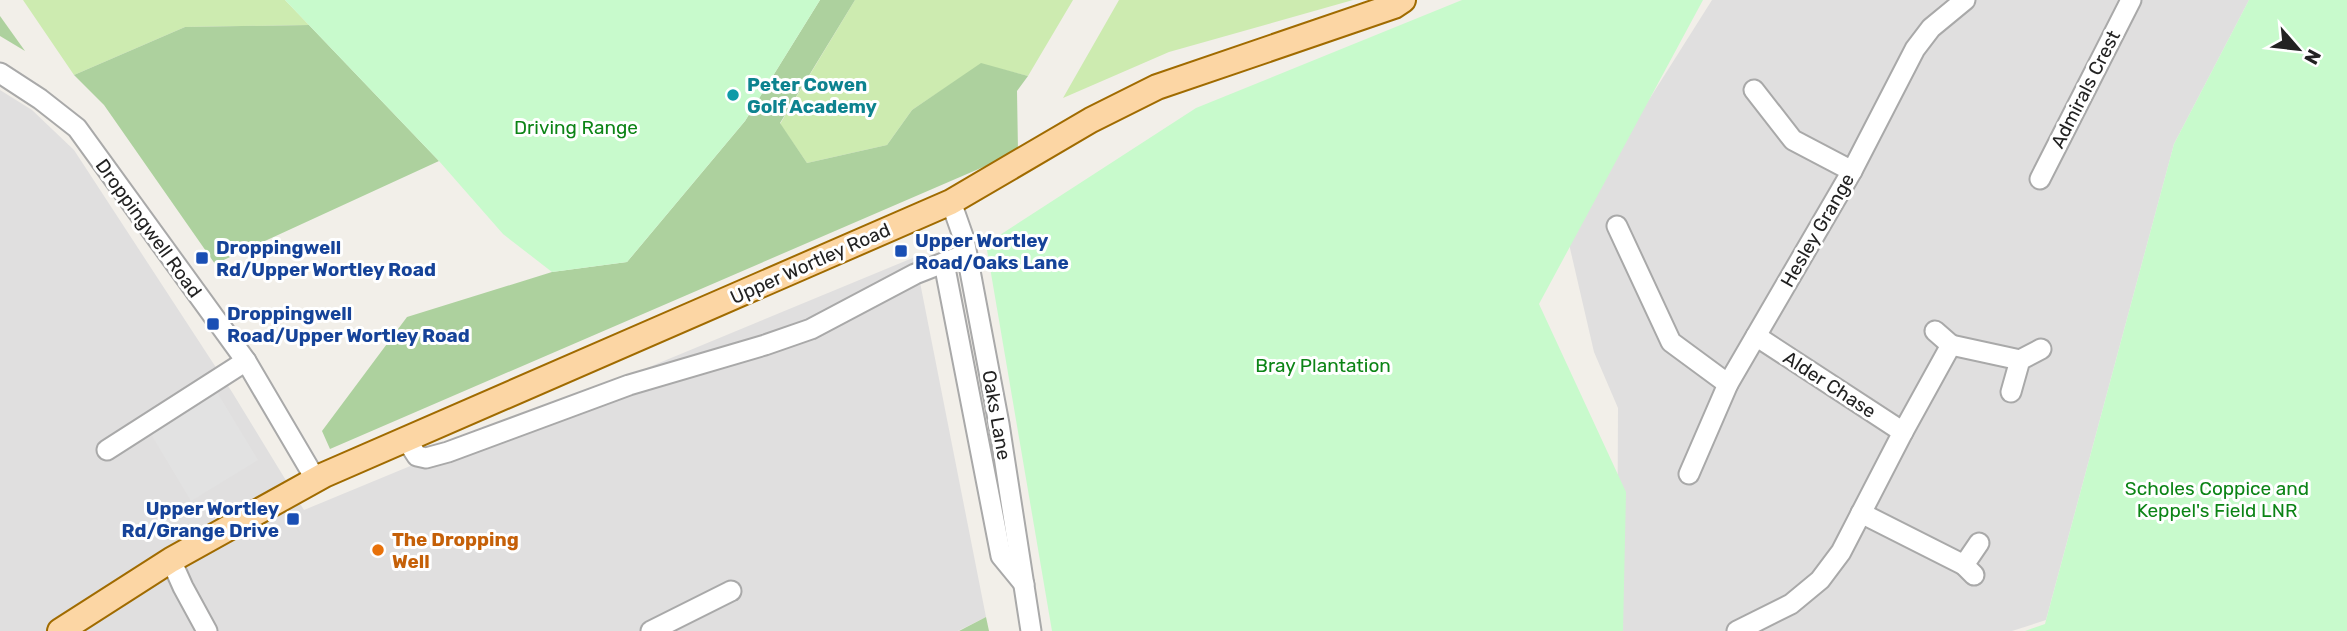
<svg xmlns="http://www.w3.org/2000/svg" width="2347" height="631" font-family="Rubik,sans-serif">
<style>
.residential{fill:#e0dfdf}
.grass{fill:#cdebb0}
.forest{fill:#add19e}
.park{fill:#c8facc}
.parking{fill:#e2e2e2}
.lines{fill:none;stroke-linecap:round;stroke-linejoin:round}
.minor-casing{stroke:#a9a9a9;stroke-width:23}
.major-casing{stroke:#a06b00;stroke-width:28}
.minor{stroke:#fff;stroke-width:19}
.major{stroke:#fcd6a4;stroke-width:24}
.culture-dot{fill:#0f9aa8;stroke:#fff;stroke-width:2.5}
.transit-dot{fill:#1a4fb4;stroke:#fff;stroke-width:2.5}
.food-dot{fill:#e8710a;stroke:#fff;stroke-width:2.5}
.labels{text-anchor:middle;stroke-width:6;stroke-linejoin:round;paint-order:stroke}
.culture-label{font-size:19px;font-weight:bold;fill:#0d838f;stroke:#fff;text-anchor:start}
.street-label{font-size:19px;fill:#222;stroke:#fff}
.park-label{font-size:19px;fill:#0c8416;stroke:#fff}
.transit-label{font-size:19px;font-weight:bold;fill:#164399;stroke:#fff;text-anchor:start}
.food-label{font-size:19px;font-weight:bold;fill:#c56008;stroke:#fff;text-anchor:start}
</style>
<rect width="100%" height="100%" fill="#f2efe9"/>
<g class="residential">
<path d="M1712 0H2249L2174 144 2046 620 2012 631H1617L1618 408 1594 352 1566 231Z"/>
<path d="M0 90 32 110 74 150 232 392 304 510 915 257 986 617 958 631H0Z"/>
</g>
<g class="grass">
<path d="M23 0H285L309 25 185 27 74 75Z"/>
<path d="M855 0H1073L1028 76 981 64 912 110 887 145 807 163 780 124Z"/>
<path d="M1119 0H1353L1169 52 1063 98Z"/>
</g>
<g class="forest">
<path d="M820 0H855L780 123 807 163 887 145 912 110 981 63 1028 76 1017 91 1018 152 330 449 322 431 407 317 552 272 627 262 745 121Z"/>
<path d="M0 16 25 51 0 36Z"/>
<path d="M309 25 439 161 215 264 104 105 74 75 185 27Z"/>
<path d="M986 617 989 631H959Z"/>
</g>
<g class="park">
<path d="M285 0H820L745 121 627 262 552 272 503 234 439 161Z"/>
<path d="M1462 0H1703L1539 304 1626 492 1623 631H1052L986 244 1196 108Z"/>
<path d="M2249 0H2347V631H2025L2045 624 2174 144Z"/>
</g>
<path class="parking" d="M215 389 258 460 191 501 151 434Z"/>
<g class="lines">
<g class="minor-casing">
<g id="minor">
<path d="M0 73 40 99 77 128 246 361 316 480"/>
<path d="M1754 90 1793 140 1852 171"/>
<path d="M2040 179 2131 0"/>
<path d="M951 202 964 239 999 424 1031 631"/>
<path d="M1617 226 1671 342 1728 384"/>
<path d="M944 263 1001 556 1024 584"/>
<path d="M1935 331 1951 345"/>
<path d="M1756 336 1903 432"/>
<path d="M2011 392 2020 360 2041 349"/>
<path d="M406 439 417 456 426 458 448 452 629 385 765 345 811 329 915 274 966 254"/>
<path d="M107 450 246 361"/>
<path d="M1689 474 1728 384 1852 171 1915 49 1931 28 1965 0"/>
<path d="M1861 513 1964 565"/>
<path d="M171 560 183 587 207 631"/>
<path d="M1974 575 1964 565 1979 543"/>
<path d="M651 631 731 591"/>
<path d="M1737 631 1791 604 1820 580 1841 552 1903 432 1951 345 2020 360"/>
</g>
</g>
<g class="major-casing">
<path id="major" d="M60 631 171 560 324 475 951 202 1091 120 1157 87 1394 6 1403 0"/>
</g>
<use href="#minor" class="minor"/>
<use href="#major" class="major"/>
</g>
<circle class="culture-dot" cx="733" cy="95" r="7"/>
<g class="transit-dot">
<rect x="894" y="244" width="14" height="14" rx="3.5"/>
<rect x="195" y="251" width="14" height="14" rx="3.5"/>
<rect x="206" y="317" width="14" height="14" rx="3.5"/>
<rect x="286" y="512" width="14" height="14" rx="3.5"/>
</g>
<circle class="food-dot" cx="378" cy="550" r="7"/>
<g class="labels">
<g class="culture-label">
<text x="747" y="91">Peter Cowen<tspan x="747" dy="22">Golf Academy</tspan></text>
</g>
<g class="street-label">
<text transform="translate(2085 89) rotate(-63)" y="7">Admirals Crest</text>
<text transform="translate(149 228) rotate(54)" y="7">Droppingwell Road</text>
<text transform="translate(1817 230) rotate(-60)" y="7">Hesley Grange</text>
<text transform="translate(810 263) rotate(-24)" y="7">Upper Wortley Road</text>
<text transform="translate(1830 384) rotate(33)" y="7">Alder Chase</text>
<text transform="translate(997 415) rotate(80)" y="7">Oaks Lane</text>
</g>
<g class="park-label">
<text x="576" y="134">Driving Range</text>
<text x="1323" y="372">Bray Plantation</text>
<text x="2217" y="495">Scholes Coppice and<tspan x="2217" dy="22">Keppel's Field LNR</tspan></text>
</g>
<g class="transit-label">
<text x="915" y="247">Upper Wortley<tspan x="915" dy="22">Road/Oaks Lane</tspan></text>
<text x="216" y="254">Droppingwell<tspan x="216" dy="22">Rd/Upper Wortley Road</tspan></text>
<text x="227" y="320">Droppingwell<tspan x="227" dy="22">Road/Upper Wortley Road</tspan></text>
<text x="279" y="515" text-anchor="end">Upper Wortley<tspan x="279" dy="22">Rd/Grange Drive</tspan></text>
</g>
<g class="food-label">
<text x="392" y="546">The Dropping<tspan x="392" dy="22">Well</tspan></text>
</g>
</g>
<g transform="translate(2298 49) rotate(118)" stroke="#ffffff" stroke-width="5" paint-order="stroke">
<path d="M0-5L12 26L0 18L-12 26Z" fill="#222222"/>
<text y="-10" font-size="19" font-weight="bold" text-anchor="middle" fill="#222222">N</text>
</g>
</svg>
